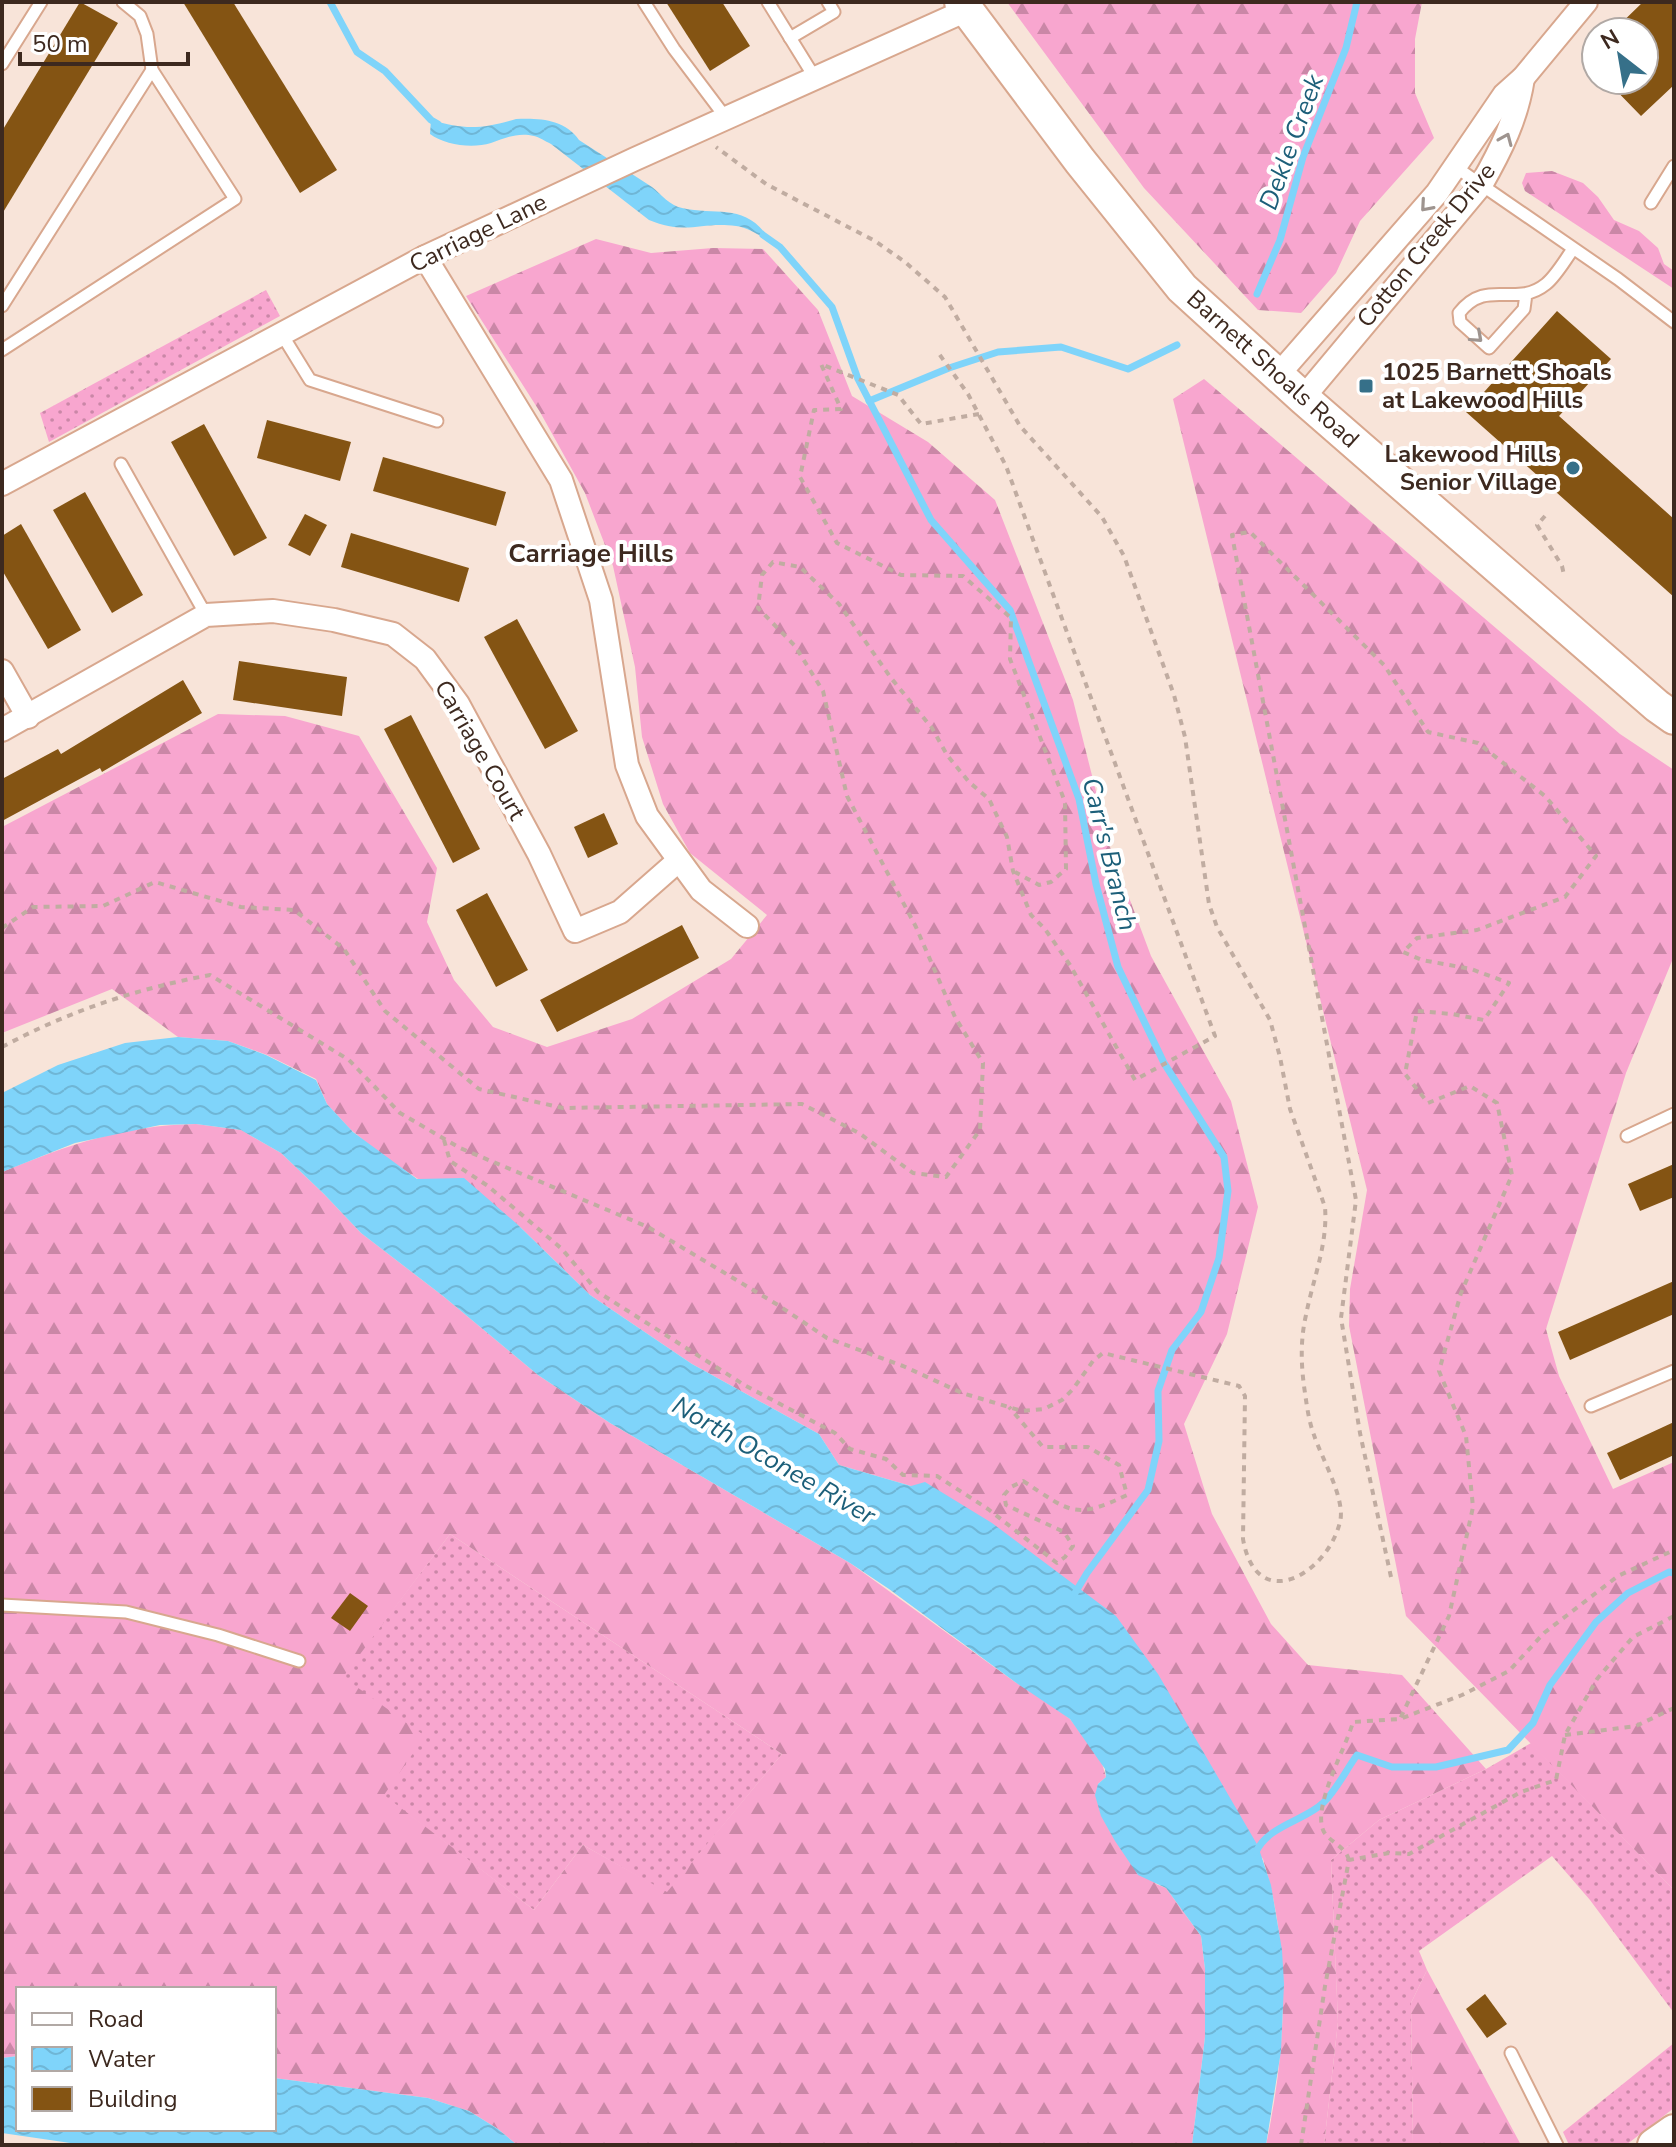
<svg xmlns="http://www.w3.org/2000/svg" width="1676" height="2147" font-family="'Nunito Sans',sans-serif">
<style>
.grass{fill:url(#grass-dots)}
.forest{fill:url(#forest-firs);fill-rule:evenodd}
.water{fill:url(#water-waves)}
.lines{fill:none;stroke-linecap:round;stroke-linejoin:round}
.stream{stroke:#7fd4fa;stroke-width:7}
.building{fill:#845413}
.lane-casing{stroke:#d8a78e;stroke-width:15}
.street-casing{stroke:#d8a78e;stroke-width:26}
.secondary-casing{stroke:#d8a78e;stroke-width:36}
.path{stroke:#c0aca1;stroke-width:4;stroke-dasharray:6 6;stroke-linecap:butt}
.lane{stroke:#fff;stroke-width:11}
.street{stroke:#fff;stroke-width:22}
.secondary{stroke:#fff;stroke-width:32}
.oneway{stroke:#9e948f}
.poi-dot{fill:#367089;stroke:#fff;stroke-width:3}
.labels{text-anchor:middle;stroke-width:8;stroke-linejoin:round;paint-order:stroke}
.street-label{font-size:24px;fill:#3d291f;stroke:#fff}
.poi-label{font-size:24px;font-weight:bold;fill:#3d291f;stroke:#fff;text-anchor:start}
.water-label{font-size:26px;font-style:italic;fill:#1c5f79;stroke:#fff}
.neighbourhood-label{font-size:26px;font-weight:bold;fill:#3d291f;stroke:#fff}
</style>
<defs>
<pattern id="grass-dots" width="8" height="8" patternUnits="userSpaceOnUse" patternTransform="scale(2)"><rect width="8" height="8" fill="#f8a6cf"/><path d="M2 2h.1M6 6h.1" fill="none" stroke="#ca87a7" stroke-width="1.8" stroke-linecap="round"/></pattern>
<pattern id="forest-firs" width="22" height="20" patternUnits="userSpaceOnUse" patternTransform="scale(2)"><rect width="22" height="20" fill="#f8a6cf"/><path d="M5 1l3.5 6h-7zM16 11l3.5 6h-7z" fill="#ca87a7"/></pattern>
<pattern id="water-waves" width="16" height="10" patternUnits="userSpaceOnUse" patternTransform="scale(2)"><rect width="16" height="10" fill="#7fd4fa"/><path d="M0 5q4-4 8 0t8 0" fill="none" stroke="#6fb6d6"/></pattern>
</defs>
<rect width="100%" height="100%" fill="#f8e4d9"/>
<g class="grass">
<path d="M266 290 280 316 49 442 40 413Z"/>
<path d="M450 1534 782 1754 667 1893 583 1845 534 1910 383 1795 342 1677Z"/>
<path d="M1531 1743 1674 1890V2013L1590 1900 1552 1856 1419 1951 1427 1970 1411 2003 1413 2145H1324L1338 2022 1331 1860 1379 1820 1486 1769Z"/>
<path d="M1674 2043V2108L1626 2145H1569L1563 2132Z"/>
</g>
<g class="forest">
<path d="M1007 2H1422L1415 39V93L1434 138 1360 221 1336 273 1301 313 1258 310 1144 188Z"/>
<path d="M1552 171 1583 183 1598 197 1614 220 1639 231 1658 248 1664 264 1674 271V289L1525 191 1522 183 1526 173Z"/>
<path d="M596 239 651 253 713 248 763 249 818 310 852 396 928 442 995 500 1073 700 1110 847 1151 956 1231 1101 1258 1207 1227 1334 1184 1424 1212 1514 1271 1624 1308 1665 1402 1675 1486 1769 1379 1820 1331 1860 1338 2022 1324 2145H1266C1286 2051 1292 1952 1263 1859L911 1486 839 1465 819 1434 692 1364 590 1295 517 1224 448 1180 418 1179 379 1153 350 1129 327 1104 316 1079 267 1055 228 1041 178 1037 112 989 2 1033V827L218 714 285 716 359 736 437 868 427 922 454 980 493 1027 547 1047 632 1019 731 959 767 915 690 853 663 804 642 737 635 667 613 566 585 493 540 412 466 296Z"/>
<path d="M1204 379 1620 734 1674 770V956L1626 1073 1546 1329 1559 1376 1613 1489 1674 1462V1890L1406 1616 1349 1326 1350 1289 1367 1190 1173 399Z"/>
<path d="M196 1124 241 1130 281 1153 324 1194 361 1233 443 1296 538 1375 610 1423 850 1563 1015 1682 1045 1700 1070 1719 1101 1760 1106 1777 1098 1784 1156 1884 1166 1888 1201 1936 1205 1969V2037L1192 2145H517L498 2129 469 2111 428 2098 274 2078V1989H18V2056L2 2058V1172C68 1145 124 1125 196 1124ZM450 1534 782 1754 667 1892 583 1845 534 1910 384 1795 425 1736 343 1677Z"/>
<path d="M1427 1970 1521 2145H1413L1411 2003Z"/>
</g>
<g class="water">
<path d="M516 119C539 118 565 119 579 140 603 156 628 171 652 187 661 194 670 206 682 208 718 216 746 202 770 240 759 236 747 227 736 226 700 221 688 236 649 220L551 144C545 141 539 137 534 136 518 132 505 138 491 143 472 149 445 145 430 134L431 120C465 130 482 129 516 119Z"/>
<path d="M178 1037 228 1041 266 1055 316 1080 327 1104 353 1132 417 1179 464 1178 517 1224 590 1295 692 1364 819 1434 839 1465 911 1486 925 1482 992 1523 1116 1616 1158 1674 1258 1846 1271 1885 1282 1950 1284 1984 1281 2051 1266 2145H1192L1205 2037V1969L1201 1936 1166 1888 1138 1875 1115 1841 1101 1816 1095 1795 1098 1784 1106 1777 1105 1769 1070 1719 1015 1682 889 1589 850 1563 610 1423 538 1375 443 1296 361 1233 324 1194 281 1153 241 1130 196 1124 160 1125 75 1143 2 1172V1093L58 1065 125 1043Z"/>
<path d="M18 2056V2129H274V2078L428 2098 469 2111 498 2129 517 2145H84L2 2133V2058Z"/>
</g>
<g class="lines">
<g class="stream">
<path d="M330 2 357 52 385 71 431 120 438 124"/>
<path d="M763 235 780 247 832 307 858 379 931 520 1010 610 1079 799 1096 884 1118 967 1164 1063 1224 1157 1228 1191 1219 1258 1201 1312 1172 1350 1158 1391 1159 1441 1148 1490 1087 1573 1075 1593"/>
<path d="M1257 294 1280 240 1303 157 1346 48 1357 2"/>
<path d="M869 401 949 368 998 352 1061 347 1128 369 1177 345"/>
<path d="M1256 1852C1267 1826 1306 1820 1323 1803 1336 1791 1346 1770 1357 1755L1392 1767H1436L1508 1750 1533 1723 1550 1685 1596 1622 1628 1593 1669 1572 1674 1573"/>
</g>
</g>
<g class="building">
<path d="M80 2 118 23 2 214V131Z"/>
<path d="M183 2H233L337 170 300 193Z"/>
<path d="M666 2H722L750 46 710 71Z"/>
<path d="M1643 2H1674V85L1641 116 1606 80H1644V32H1612Z"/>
<path d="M1557 311 1611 359 1559 416 1674 519V597L1466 412Z"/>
<path d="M267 420 351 442 340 481 257 458Z"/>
<path d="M204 424 267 538 234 556 171 442Z"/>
<path d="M383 457 506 492 496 526 373 491Z"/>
<path d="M85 492 143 595 112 613 53 510Z"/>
<path d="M305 514 327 525 310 556 288 545Z"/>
<path d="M21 524 81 630 48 649 2 570V536Z"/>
<path d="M351 533 469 568 459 602 341 567Z"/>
<path d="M517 619 578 731 545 749 484 637Z"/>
<path d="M239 661 347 677 342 716 233 700Z"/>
<path d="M183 680 202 713 102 772 100 768 2 821V779L58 749 61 754Z"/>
<path d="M411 715 480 849 453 863 384 729Z"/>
<path d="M604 813 618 844 588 858 574 827Z"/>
<path d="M487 893 528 970 496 987 456 910Z"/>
<path d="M682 925 699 958 557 1032 540 1000Z"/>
<path d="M1674 1164V1197L1640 1211 1628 1184Z"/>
<path d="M1674 1281V1314L1570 1360 1558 1332Z"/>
<path d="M1674 1422V1455L1620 1480 1607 1453Z"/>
<path d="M350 1593 368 1606 350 1631 331 1618Z"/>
<path d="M1485 1994 1507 2024 1487 2038 1466 2009Z"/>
</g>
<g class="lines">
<g class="lane-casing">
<g id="lane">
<path d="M644 2 674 49 726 118"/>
<path d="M768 2 815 78"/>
<path d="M790 38 834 12 828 2"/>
<path d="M2 64 41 2"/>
<path d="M1457 168 1618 279 1674 322"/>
<path d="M1651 203 1674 166"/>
<path d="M1526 294 1524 309 1489 348 1460 322 1459 313C1487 277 1515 309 1546 284 1556 276 1565 260 1573 249"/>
<path d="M2 306 152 70"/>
<path d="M281 333 310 380 437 421"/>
<path d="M2 350 235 199 152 70 147 34 140 16 123 2"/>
<path d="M121 464 206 615"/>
<path d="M1627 1136 1674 1114"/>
<path d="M1591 1406 1674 1371"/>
<path d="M2 1605 126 1612 218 1635 299 1661"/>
<path d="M1511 2053 1557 2145"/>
</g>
</g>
<g class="street-casing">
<g id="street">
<path d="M425 257 561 480 601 600 627 765 647 816 701 890 747 926"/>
<path d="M1278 375 1437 193 1504 95 1523 78 1586 2"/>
<path d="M1303 398 1481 185C1501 150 1517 118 1523 78"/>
<path d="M2 484 425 257 635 159 967 10"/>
<path d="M2 671 28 717"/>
<path d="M2 730 206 615 273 611 334 620 393 634 425 659 458 704 539 854 575 931 620 912 678 861"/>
</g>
</g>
<g class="secondary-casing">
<g id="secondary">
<path d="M961 2 1080 161 1182 288 1303 398 1657 706 1674 718"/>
<path d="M1654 2145 1674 2131"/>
</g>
</g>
<g class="path">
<path d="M979 414 921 424 898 395 821 364 841 409 814 410 800 477 837 543 901 575 963 576 1011 618 1010 659 1065 802 1066 869 1051 882 1039 885 1015 872"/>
<path d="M1545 516 1537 525 1562 566 1564 575"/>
<path d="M2 928 33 907 103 906 155 882 241 907 294 910 344 949 385 1011 479 1089 563 1108 802 1104 859 1133 913 1173 946 1177 980 1130 983 1063 955 1017 916 927 847 796 823 691 795 646 758 608 762 575 773 562 800 567 839 604 891 678 932 728 947 755 969 782 989 799 1007 837 1013 871 1031 915 1045 929 1070 965 1135 1080 1215 1036 1006 466 968 394 937 351"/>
<path d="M2 1047C69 1011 136 989 210 975L349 1060 400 1113 460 1148 648 1227 778 1305 827 1338 903 1366 962 1393 1022 1411 1044 1409 1062 1400 1073 1389 1093 1361 1103 1353 1239 1386 1245 1396 1243 1539C1256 1615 1327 1575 1340 1522 1346 1499 1321 1457 1314 1435 1309 1422 1307 1407 1305 1393 1301 1367 1300 1341 1306 1315 1313 1279 1328 1244 1325 1207L1290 1109 1280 1057 1270 1020 1217 927 1209 904 1185 737 1174 695 1124 556 1102 517 1020 426 945 297 905 262 875 241 766 184 716 147"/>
<path d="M444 1140 450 1161 488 1186 562 1249 598 1292 746 1386 835 1433 850 1449 886 1459 903 1475 937 1476 988 1509 1057 1563 1065 1557 1073 1546 1064 1532 1006 1505 1004 1495 1011 1487 1023 1481C1070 1511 1073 1521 1127 1495L1119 1465 1088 1447H1043L1009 1407"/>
<path d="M1391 1577 1360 1433 1341 1318 1356 1200 1232 535 1250 532 1384 665 1428 732 1478 743 1545 796 1596 856 1565 897 1477 930 1417 938 1403 952 1422 960 1471 969 1509 983 1484 1020 1452 1014 1417 1011 1405 1074 1428 1103 1470 1086 1497 1103 1512 1175 1461 1293 1439 1371 1466 1436 1473 1507 1449 1616 1400 1719"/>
<path d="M1565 1735 1636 1726 1674 1708"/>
<path d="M1349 1860C1345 1846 1331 1843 1324 1832 1311 1808 1346 1748 1353 1722L1400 1719 1462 1695 1509 1671 1544 1633 1618 1576 1674 1550"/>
<path d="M1301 2145 1325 1986 1349 1860 1389 1853 1409 1854 1521 1792 1556 1780 1565 1735 1597 1679 1633 1637 1674 1616"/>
</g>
<use href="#lane" class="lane"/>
<use href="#street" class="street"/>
<use href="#secondary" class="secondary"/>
</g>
<defs><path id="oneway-chevron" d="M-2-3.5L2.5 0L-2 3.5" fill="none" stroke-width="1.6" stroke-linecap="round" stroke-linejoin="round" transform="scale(2)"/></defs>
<g class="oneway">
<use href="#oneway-chevron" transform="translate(1506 139) rotate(-67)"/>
<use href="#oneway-chevron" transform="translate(1426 206) rotate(131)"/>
<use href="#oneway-chevron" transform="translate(1477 337) rotate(42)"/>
</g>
<g class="poi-dot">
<rect x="1358" y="378" width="16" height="16" rx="4"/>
<circle cx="1573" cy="468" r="8"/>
</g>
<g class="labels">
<g class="street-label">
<text transform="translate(478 233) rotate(-26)" y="8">Carriage Lane</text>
<text transform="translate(1426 245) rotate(-51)" y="8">Cotton Creek Drive</text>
<text transform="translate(1273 369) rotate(42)" y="8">Barnett Shoals Road</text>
<text transform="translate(480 750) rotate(60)" y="8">Carriage Court</text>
</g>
<g class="poi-label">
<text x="1382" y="380">1025 Barnett Shoals<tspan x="1382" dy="28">at Lakewood Hills</tspan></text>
<text x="1557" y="462" text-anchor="end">Lakewood Hills<tspan x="1557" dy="28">Senior Village</tspan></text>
</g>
<g class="water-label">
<text transform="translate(1291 142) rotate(-70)" y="9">Dekle Creek</text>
<text transform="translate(1110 854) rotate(76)" y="9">Carr's Branch</text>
<text transform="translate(774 1460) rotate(30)" y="9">North Oconee River</text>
</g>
<g class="neighbourhood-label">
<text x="591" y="562">Carriage Hills</text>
</g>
</g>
<rect width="1676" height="2147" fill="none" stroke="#3d291f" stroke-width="8"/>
<rect x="16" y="1987" width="260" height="144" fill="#ffffff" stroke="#b1a9a5" stroke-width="2"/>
<rect x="32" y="2013" width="40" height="12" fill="#ffffff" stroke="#b1a9a5" stroke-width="2"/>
<text x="88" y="2027" font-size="24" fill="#3d291f">Road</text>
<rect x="32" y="2047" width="40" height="24" fill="url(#water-waves)" stroke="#b1a9a5" stroke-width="2"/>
<text x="88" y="2067" font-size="24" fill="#3d291f">Water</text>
<rect x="32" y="2087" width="40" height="24" fill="#845413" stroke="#b1a9a5" stroke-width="2"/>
<text x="88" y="2107" font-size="24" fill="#3d291f">Building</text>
<g transform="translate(1620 56) rotate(329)"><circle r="38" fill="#ffffff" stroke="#b1a9a5" stroke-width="2"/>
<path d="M0-6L14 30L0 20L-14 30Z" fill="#367089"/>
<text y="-12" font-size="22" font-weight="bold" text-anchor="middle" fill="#3d291f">N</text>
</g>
<path d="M20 52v12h168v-12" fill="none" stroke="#3d291f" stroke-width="4"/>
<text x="32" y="52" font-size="24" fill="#3d291f" stroke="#ffffff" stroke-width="6" paint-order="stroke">50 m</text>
</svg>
